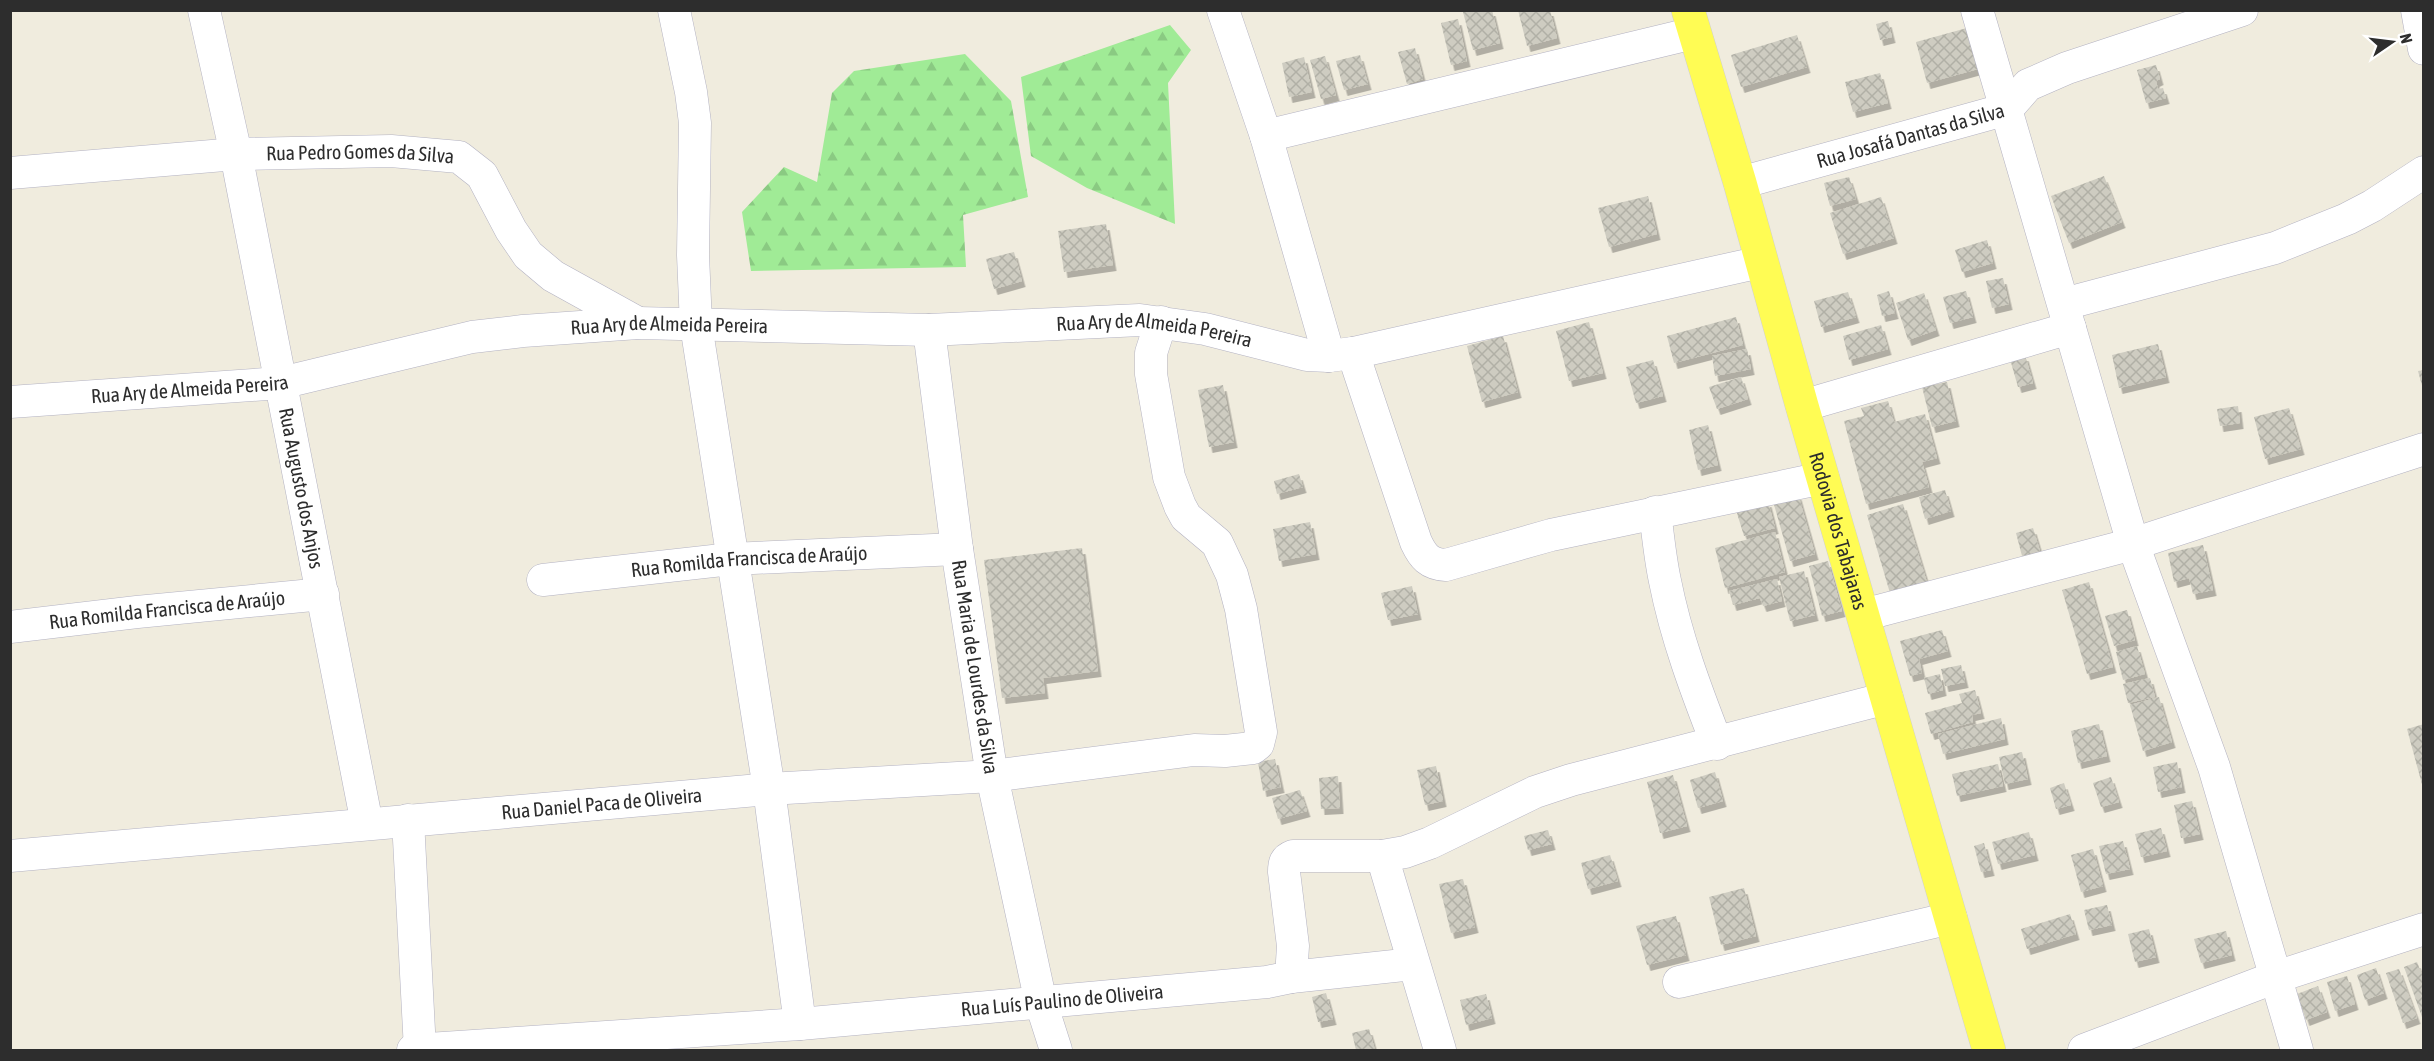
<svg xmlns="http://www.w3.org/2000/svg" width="2434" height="1061" font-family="'Asap Condensed',sans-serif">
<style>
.forest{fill:url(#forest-firs)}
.building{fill:url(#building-cross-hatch);filter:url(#shadow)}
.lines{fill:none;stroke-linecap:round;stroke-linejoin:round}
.minor-casing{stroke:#b3b2c2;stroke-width:33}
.major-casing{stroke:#d1d1d1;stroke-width:34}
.minor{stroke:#fff;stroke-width:32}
.major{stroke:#fffc54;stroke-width:33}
.labels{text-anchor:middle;stroke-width:5;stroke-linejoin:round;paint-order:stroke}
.street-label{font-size:20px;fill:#2d2d2d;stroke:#fff}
</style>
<defs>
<pattern id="forest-firs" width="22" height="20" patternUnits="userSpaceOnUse" patternTransform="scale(1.5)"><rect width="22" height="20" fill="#a0eb96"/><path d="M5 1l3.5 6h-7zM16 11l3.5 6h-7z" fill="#8aca82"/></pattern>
<pattern id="building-cross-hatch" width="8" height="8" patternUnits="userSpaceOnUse" patternTransform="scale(1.5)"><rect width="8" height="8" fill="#ceccc1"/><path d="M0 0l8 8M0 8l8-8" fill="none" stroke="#b1b0a6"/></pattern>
<filter id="shadow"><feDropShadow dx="3.5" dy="6" stdDeviation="0" flood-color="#0004"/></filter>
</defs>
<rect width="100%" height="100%" fill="#f0ecde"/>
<g class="forest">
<path d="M1170 25 1191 50 1168 83 1175 224 1087 188 1031 156 1021 77Z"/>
<path d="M965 54 1011 101 1028 197 963 215 966 267 751 271 742 212 784 167 817 182 832 93 854 71Z"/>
</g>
<g class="building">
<path d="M1469 10H1492L1500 43 1473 50 1463 12Z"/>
<path d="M1518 10H1550L1557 38 1527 46Z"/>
<path d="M1458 19 1467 61 1451 65 1441 23Z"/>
<path d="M1888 21 1892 37 1880 40 1876 24Z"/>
<path d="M1967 28 1978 69 1927 83 1916 42Z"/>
<path d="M1797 35 1807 67 1741 87 1731 55Z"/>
<path d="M1415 48 1423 79 1407 84 1398 52Z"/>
<path d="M1360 55 1368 84 1344 90 1336 61Z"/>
<path d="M1325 56 1336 95 1321 99 1310 60Z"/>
<path d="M1304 57 1312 92 1289 97 1282 63Z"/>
<path d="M2156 65 2160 79 2156 81 2158 89 2163 88 2166 98 2146 103 2137 70Z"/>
<path d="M1880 73 1888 103 1853 112 1845 82Z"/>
<path d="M2104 176 2122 222 2069 243 2051 196Z"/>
<path d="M1849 177 1856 199 1830 206 1824 183Z"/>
<path d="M1648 196 1657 234 1609 247 1598 208Z"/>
<path d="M1881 197 1894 238 1843 254 1830 213Z"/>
<path d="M1106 224 1113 265 1064 272 1058 231Z"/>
<path d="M1987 240 1993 263 1962 272 1955 250Z"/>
<path d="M1014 252 1022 281 994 289 986 259Z"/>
<path d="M2003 278 2009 304 1992 308 1986 281Z"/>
<path d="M1889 291 1895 313 1882 316 1877 295Z"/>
<path d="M1966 291 1973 317 1950 323 1943 297Z"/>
<path d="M1848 292 1856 317 1821 327 1814 301Z"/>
<path d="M1924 293 1936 330 1908 340 1896 303Z"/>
<path d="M1736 317 1743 345 1674 363 1667 336Z"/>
<path d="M1589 322 1603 373 1569 381 1556 331Z"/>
<path d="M1881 325 1888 349 1849 360 1843 336Z"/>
<path d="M1503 336 1518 392 1482 402 1467 346Z"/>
<path d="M2158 344 2166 377 2119 388 2112 355Z"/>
<path d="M1747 349 1751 369 1715 376 1712 356Z"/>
<path d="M2025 355 2033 383 2018 387 2010 359Z"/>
<path d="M1653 360 1663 396 1636 403 1626 367Z"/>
<path d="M2424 370V389H2423L2418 371Z"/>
<path d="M1741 377 1748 399 1717 409 1709 387Z"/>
<path d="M1947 382 1956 421 1932 427 1922 387Z"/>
<path d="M1223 385 1234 442 1209 447 1198 390Z"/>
<path d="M1888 401 1894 422 1925 414 1937 458 1922 462 1929 487 1866 504 1844 421 1864 416 1861 408Z"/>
<path d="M2238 406 2240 423 2220 426 2217 409Z"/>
<path d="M2289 408 2301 449 2265 459 2254 417Z"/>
<path d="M1708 425 1718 465 1698 470 1689 430Z"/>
<path d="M1299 474 1303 487 1277 494 1274 481Z"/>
<path d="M1945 490 1951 511 1925 519 1919 497Z"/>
<path d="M1798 494 1815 554 1790 561 1773 501Z"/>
<path d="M1768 501 1775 528 1744 536 1736 510Z"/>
<path d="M1903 504 1929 589 1892 600 1867 515Z"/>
<path d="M1310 522 1316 554 1279 561 1273 529Z"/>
<path d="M2033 528 2040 551 2022 556 2016 533Z"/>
<path d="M1775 532 1785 572 1725 588 1715 548Z"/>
<path d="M2203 545 2213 590 2193 594 2189 578 2174 582 2168 553Z"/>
<path d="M1082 548 1098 671 1043 678 1045 693 1002 698 984 560Z"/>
<path d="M1828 561 1842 611 1822 616 1809 566Z"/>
<path d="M1804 571 1815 615 1790 621 1779 577Z"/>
<path d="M1777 579 1782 601 1763 606 1760 598 1733 605 1729 591Z"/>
<path d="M2089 582 2113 667 2087 674 2062 590Z"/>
<path d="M1412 586 1418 614 1388 620 1381 593Z"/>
<path d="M2127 610 2135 640 2114 646 2105 616Z"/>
<path d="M1942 630 1948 651 1919 659 1922 673 1910 676 1900 641Z"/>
<path d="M2137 646 2145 674 2123 680 2116 652Z"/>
<path d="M1961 665 1965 682 1945 686 1941 669Z"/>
<path d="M1940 674 1943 690 1928 694 1924 678Z"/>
<path d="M2150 678 2155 697 2128 703 2123 684Z"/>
<path d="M1975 690 1981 713 1972 715 1973 722 1931 734 1925 713 1962 703 1959 694Z"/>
<path d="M2159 697 2172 742 2143 751 2130 705Z"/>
<path d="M2001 718 2005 739 1943 754 1938 734Z"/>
<path d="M2099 724 2107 756 2078 763 2071 731Z"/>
<path d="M2424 724V788H2423L2407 729Z"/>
<path d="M2022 752 2028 779 2005 784 1999 757Z"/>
<path d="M1275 759 1281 787 1263 791 1258 762Z"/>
<path d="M2177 762 2182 787 2158 792 2153 767Z"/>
<path d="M1998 764 2003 786 1957 796 1952 774Z"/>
<path d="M1436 766 1443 801 1425 805 1417 770Z"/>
<path d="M1715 772 1723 801 1698 808 1690 780Z"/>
<path d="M1673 775 1687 826 1660 833 1647 782Z"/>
<path d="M1338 776 1340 808 1321 809 1319 778Z"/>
<path d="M2111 777 2119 802 2101 807 2093 783Z"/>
<path d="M2064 783 2071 805 2056 809 2050 788Z"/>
<path d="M1300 790 1307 811 1278 819 1272 798Z"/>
<path d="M2192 801 2200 834 2181 838 2174 805Z"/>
<path d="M2161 828 2167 851 2141 857 2135 834Z"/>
<path d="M1548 830 1552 844 1528 850 1524 836Z"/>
<path d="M2029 832 2035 855 1998 864 1992 842Z"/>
<path d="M2123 841 2130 869 2106 874 2099 846Z"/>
<path d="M1984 843 1991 870 1981 872 1974 846Z"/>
<path d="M2093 849 2103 886 2081 892 2071 855Z"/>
<path d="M1610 855 1618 881 1588 889 1581 863Z"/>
<path d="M1463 879 1475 927 1451 933 1439 884Z"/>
<path d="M1744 888 1756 936 1721 945 1709 897Z"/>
<path d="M2107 905 2112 925 2089 930 2084 910Z"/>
<path d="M2070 914 2076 934 2027 949 2021 929Z"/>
<path d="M1676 916 1686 955 1647 965 1636 926Z"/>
<path d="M2149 929 2156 957 2135 962 2128 934Z"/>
<path d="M2226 931 2232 955 2201 963 2194 939Z"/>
<path d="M2417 962 2424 980V1016L2422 1017 2404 967Z"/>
<path d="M2376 968 2384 993 2365 1000 2357 975Z"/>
<path d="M2399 969 2417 1018 2403 1023 2386 973Z"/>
<path d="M2347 976 2355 1004 2335 1011 2327 982Z"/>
<path d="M2318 986 2327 1012 2306 1020 2297 994Z"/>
<path d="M1326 993 1333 1019 1318 1022 1312 997Z"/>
<path d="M1486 994 1492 1018 1466 1025 1460 1000Z"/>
<path d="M1369 1029 1375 1050H1356L1352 1033Z"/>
</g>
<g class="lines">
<g class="minor-casing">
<g id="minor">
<path id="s1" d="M204 10 236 154 367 824"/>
<path d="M674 10 691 92 695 123 693 255 696 325 769 789 800 1024"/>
<path d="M1223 10 1266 136 1329 356"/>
<path d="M1977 10 2133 544 2214 767 2297 1050"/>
<path d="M2417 10 2424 49"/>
<path d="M1266 136 1694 33"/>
<path id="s2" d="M10 173 236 154 391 151 459 157 482 175 511 230 528 255 553 276 638 323"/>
<path id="s3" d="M1740 183 2007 109 2028 85 2067 68 2242 10"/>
<path d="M2064 304 2275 248 2347 219 2372 206 2424 172"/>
<path id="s4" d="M929 330 957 549 992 776 1041 1003 1056 1050"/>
<path d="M1353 353 1416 542C1423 557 1429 564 1446 565L1551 535 1823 478"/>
<path id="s5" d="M10 402 281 383 472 337 523 331 638 323 929 330 1140 320 1205 329 1307 355 1329 356 1353 353 1761 262"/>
<path d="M1802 406 2070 328"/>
<path d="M1655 512C1658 535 1660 558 1665 581 1676 637 1696 690 1717 744"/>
<path id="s6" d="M543 580 731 559 957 549"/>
<path d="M1863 615 2133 544 2424 449"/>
<path id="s7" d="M10 627 137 612 323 594"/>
<path d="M408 820 420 1050"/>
<path id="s8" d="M10 856 769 789 992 776 1194 750 1225 751 1253 748 1258 744 1261 732 1241 609 1232 575 1217 543 1186 517 1180 506 1169 477 1151 374V353L1161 322"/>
<path d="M1382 856 1440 1050"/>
<path d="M1291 977 1413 964"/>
<path d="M1679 982 1951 918"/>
<path id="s9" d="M413 1050 800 1024 1267 982 1291 977 1293 946 1284 872C1284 863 1285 859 1293 856H1382L1405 852 1430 843 1535 792 1571 780 1887 698"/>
<path d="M2084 1050 2276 977 2424 929"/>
</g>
</g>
<g class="major-casing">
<g id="major">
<path id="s10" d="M1688 10 1740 183 1802 406 1989 1050"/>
</g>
</g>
<use href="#minor" class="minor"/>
<use href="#major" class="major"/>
</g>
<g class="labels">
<g class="street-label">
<text dy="7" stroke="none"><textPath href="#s3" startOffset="177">Rua Josafá Dantas da Silva</textPath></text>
<text dy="7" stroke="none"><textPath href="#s2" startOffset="351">Rua Pedro Gomes da Silva</textPath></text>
<text dy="7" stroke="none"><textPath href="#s5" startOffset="666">Rua Ary de Almeida Pereira</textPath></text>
<text dy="7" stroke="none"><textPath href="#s5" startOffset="1152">Rua Ary de Almeida Pereira</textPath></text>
<text dy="7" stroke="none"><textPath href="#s5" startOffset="180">Rua Ary de Almeida Pereira</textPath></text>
<text dy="7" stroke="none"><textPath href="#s1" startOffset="488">Rua Augusto dos Anjos</textPath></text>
<text dy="7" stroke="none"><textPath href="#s10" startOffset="542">Rodovia dos Tabajaras</textPath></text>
<text dy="7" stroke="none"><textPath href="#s6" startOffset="207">Rua Romilda Francisca de Araújo</textPath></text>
<text dy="7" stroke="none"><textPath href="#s7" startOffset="158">Rua Romilda Francisca de Araújo</textPath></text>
<text dy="7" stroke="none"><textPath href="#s4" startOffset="340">Rua Maria de Lourdes da Silva</textPath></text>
<text dy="7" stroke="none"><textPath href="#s8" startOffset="594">Rua Daniel Paca de Oliveira</textPath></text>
<text dy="7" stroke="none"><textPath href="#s9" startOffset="651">Rua Luís Paulino de Oliveira</textPath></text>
</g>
</g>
<rect width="2434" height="1061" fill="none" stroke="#2d2d2d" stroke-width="24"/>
<g transform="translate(2392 42) rotate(76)" stroke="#ffffff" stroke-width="4.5" paint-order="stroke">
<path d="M0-4.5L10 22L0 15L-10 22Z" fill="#2d2d2d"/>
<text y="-9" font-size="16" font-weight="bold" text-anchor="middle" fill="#2d2d2d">N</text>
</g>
</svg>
